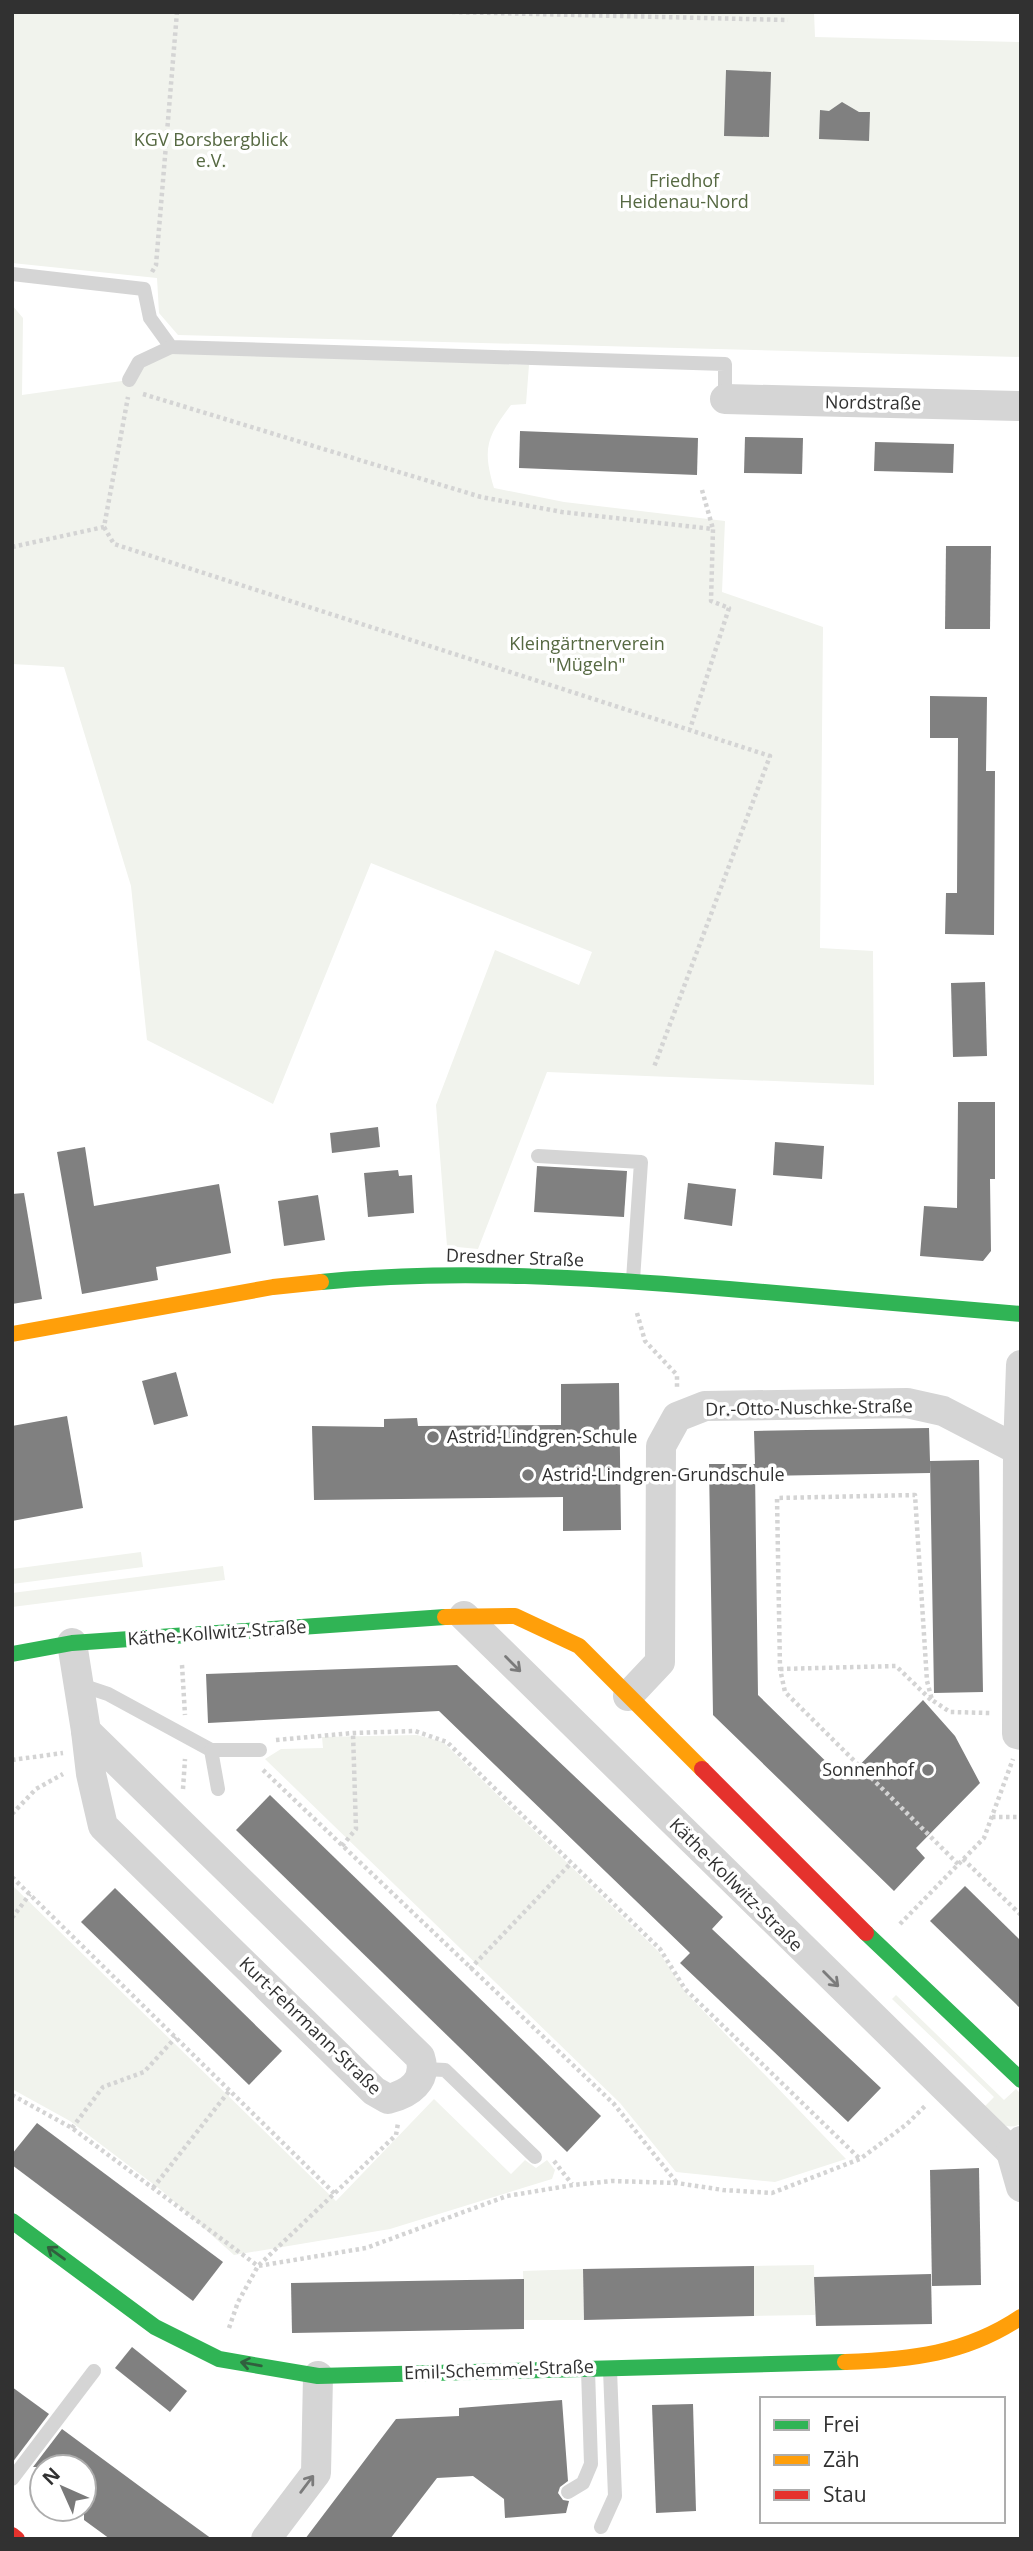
<svg xmlns="http://www.w3.org/2000/svg" width="1033" height="2551" font-family="'Open Sans',sans-serif">
<style>
.green{fill:#f1f3ed}
.building{fill:#808080}
.lines{fill:none;stroke-linecap:round;stroke-linejoin:round}
.path{stroke:#d4d4d4;stroke-width:4.5;stroke-dasharray:3.5 3.5;stroke-linecap:butt}
.lane{stroke:#d5d5d5;stroke-width:14}
.street{stroke:#d5d5d5;stroke-width:30}
.fast{stroke:#30b455;stroke-width:16}
.slow{stroke:#ff9f0a;stroke-width:16}
.jam{stroke:#e5322d;stroke-width:16}
.oneway{stroke:#7b7b7b}
.oneway2{stroke:#315f3e}
.poi-dot{fill:#797979;stroke:#fff;stroke-width:2.5}
.labels{text-anchor:middle;stroke-width:7;stroke-linejoin:round;paint-order:stroke}
.park-label{font-size:18px;fill:#566942;stroke:#fff}
.street-label{font-size:18px;fill:#313131;stroke:#fff}
.poi-label{font-size:18px;fill:#313131;stroke:#fff;text-anchor:start}
</style>
<rect width="100%" height="100%" fill="#fff"/>
<g class="green">
<path d="M12 12H814L815 37 1021 42V357L178 335 159 313 157 278 12 263Z"/>
<path d="M12 305 23 318 22 395 129 380 144 366 173 352 529 365 526 404 511 405C487 437 482 448 494 488L564 502 725 521 722 592 823 627 820 948 873 951 874 1085 547 1072 478 1249 447 1246 436 1105 495 950 579 985 592 952 371 863 273 1104 147 1040 131 886 64 667 12 664Z"/>
<path d="M141 1552 143 1567 12 1584V1569Z"/>
<path d="M223 1566 225 1580 12 1607V1593Z"/>
<path d="M417 1735 443 1742 659 1952 686 1993 846 2159 775 2182 676 2172 620 2103 265 1759 281 1749 323 1748 322 1737Z"/>
<path d="M12 1885 336 2201 434 2099 511 2174 525 2160 536 2168 547 2160 555 2170 552 2179 390 2229 234 2255 161 2190 70 2121 12 2089Z"/>
<path d="M896 1995 1004 2100 1016 2089 1021 2094V2124C1004 2132 994 2119 982 2109L994 2097 892 1999Z"/>
<path d="M814 2265 815 2315 754 2316V2266Z"/>
<path d="M583 2269 584 2320H524L523 2271Z"/>
</g>
<g class="building">
<path d="M726 70 771 72 769 137 724 136Z"/>
<path d="M842 102 859 112H870L869 141 819 139 820 110 829 111Z"/>
<path d="M520 431 698 438 697 475 519 468Z"/>
<path d="M745 437 803 438 802 474 744 473Z"/>
<path d="M875 442 954 444 953 473 874 471Z"/>
<path d="M946 546H991L990 629H945Z"/>
<path d="M930 696 987 697 986 771H995L994 935 945 934 946 893H957L958 738H930Z"/>
<path d="M985 982 987 1056 953 1057 951 983Z"/>
<path d="M958 1102H995V1179H990L991 1251 983 1261 920 1256 924 1206 957 1208Z"/>
<path d="M378 1127 380 1147 332 1153 330 1133Z"/>
<path d="M775 1142 824 1146 822 1179 773 1175Z"/>
<path d="M85 1147 94 1206 219 1184 231 1253 156 1267 158 1280 82 1294 57 1152Z"/>
<path d="M537 1166 627 1171 624 1217 534 1212Z"/>
<path d="M398 1170 399 1176 412 1175 414 1213 368 1217 364 1173Z"/>
<path d="M688 1183 736 1189 732 1226 684 1219Z"/>
<path d="M24 1193 42 1299 12 1304V1194Z"/>
<path d="M318 1195 325 1240 284 1246 278 1201Z"/>
<path d="M176 1372 188 1416 154 1425 142 1381Z"/>
<path d="M619 1383 621 1530 563 1531V1497L314 1500 312 1426 384 1427V1419L417 1418 418 1426 561 1425V1384Z"/>
<path d="M67 1416 83 1508 12 1521V1426Z"/>
<path d="M929 1428 930 1461 979 1460 983 1692 934 1693 930 1461V1473L755 1476V1471L758 1695 845 1780 923 1700 955 1736 980 1783 916 1848 925 1858 894 1891 713 1715 709 1464H755L754 1431Z"/>
<path d="M457 1665 723 1917 712 1929 881 2088 848 2122 680 1963 690 1953 439 1711 208 1723 206 1674Z"/>
<path d="M270 1795 601 2116 567 2152 236 1830Z"/>
<path d="M965 1886 1021 1941V2009L930 1921Z"/>
<path d="M115 1888 282 2051 249 2085 81 1922Z"/>
<path d="M37 2123 223 2262 193 2301 12 2165V2154Z"/>
<path d="M979 2168 981 2285 932 2286 930 2170Z"/>
<path d="M754 2266V2316L584 2320 583 2269Z"/>
<path d="M931 2274 932 2324 816 2326 814 2277Z"/>
<path d="M524 2279V2329L292 2333 291 2283Z"/>
<path d="M132 2347 187 2391 170 2412 115 2368Z"/>
<path d="M12 2387 49 2414 12 2463Z"/>
<path d="M562 2400 568 2481 560 2487 558 2493 563 2500 569 2501 566 2513 505 2518 504 2499 473 2476 437 2478 390 2539H305L396 2419 459 2416V2408Z"/>
<path d="M693 2404 696 2511 656 2513 652 2405Z"/>
<path d="M62 2429 161 2502 212 2539H110L84 2520V2467H33Z"/>
</g>
<g class="lines">
<g class="path">
<path d="M452 12 788 20"/>
<path d="M152 272 156 265 177 12"/>
<path d="M143 394 481 497 562 512 713 529 711 601 729 608 690 729"/>
<path d="M702 490 713 529"/>
<path d="M104 527 114 544 770 756 654 1067"/>
<path d="M12 547 104 527 128 397"/>
<path d="M637 1313 645 1341 677 1375V1388"/>
<path d="M182 1665 185 1715"/>
<path d="M780 1669 896 1666 931 1700"/>
<path d="M276 1740 353 1733 415 1731 447 1742 660 1949 685 1989 860 2159"/>
<path d="M12 1760 63 1753"/>
<path d="M263 1770 614 2104 677 2183"/>
<path d="M183 1789 185 1759"/>
<path d="M12 1814 36 1789 63 1774"/>
<path d="M992 1817H1021"/>
<path d="M342 1846 356 1829 353 1733"/>
<path d="M963 1859 1021 1915"/>
<path d="M958 1864 785 1692 780 1669 777 1498 915 1495 927 1681 932 1700 950 1712 990 1713"/>
<path d="M12 1877 335 2194"/>
<path d="M12 1918 30 1894"/>
<path d="M900 1924 984 1838 1013 1759"/>
<path d="M470 1969 571 1863"/>
<path d="M12 2095 72 2128 258 2266 366 2248 507 2196 573 2185 612 2181 677 2183 723 2190 772 2193 860 2159 907 2124 926 2105"/>
<path d="M72 2128 103 2087 144 2072 176 2037"/>
<path d="M554 2161 572 2184"/>
<path d="M153 2188 230 2090"/>
<path d="M229 2328 238 2302 258 2266 396 2135 398 2123"/>
</g>
<g class="lane">
<path d="M12 274 144 289 150 318 171 347 725 364V399"/>
<path d="M129 380 139 362 171 347"/>
<path d="M538 1156 641 1162 633 1280"/>
<path d="M78 1684 108 1694 211 1750H260"/>
<path d="M211 1750 218 1789"/>
<path d="M424 2069 445 2070 535 2157"/>
<path d="M12 2479 94 2371"/>
<path d="M568 2492 583 2483 591 2464 588 2370"/>
<path d="M601 2527 615 2496 610 2370"/>
</g>
<g class="street">
<path d="M725 399 1021 406"/>
<path d="M1018 1450 1017 1734 1021 1735"/>
<path d="M464 1616 1011 2152"/>
<path d="M72 1643 86 1731"/>
<path d="M628 1696 660 1662 661 1446 677 1417 705 1406 907 1403 943 1411 1018 1450 1021 1365"/>
<path d="M86 1731 420 2057C428 2081 409 2094 388 2099L374 2091 103 1826 91 1774Z"/>
<path d="M1021 2141 1011 2152 1021 2187"/>
<path d="M266 2539 316 2473 318 2376"/>
</g>
<g class="fast">
<path d="M321 1282C457 1268 593 1278 729 1289 827 1297 924 1306 1021 1314"/>
<path d="M12 1654 72 1643 445 1617"/>
<path d="M866 1933 1021 2080"/>
<path d="M12 2221 155 2327 219 2359 318 2376 845 2362"/>
</g>
<g class="slow">
<path d="M12 1334 273 1287 321 1282"/>
<path d="M445 1617 515 1616 579 1646 702 1769"/>
<path d="M845 2362C910 2360 966 2354 1021 2317"/>
</g>
<g class="jam">
<path d="M702 1769 866 1933"/>
<path d="M12 2535 17 2539"/>
</g>
</g>
<defs><path id="oneway-shaft" d="M-6 0H5M1.5-3L5.5 0L1.5 3" fill="none" stroke-width="1.6" stroke-linecap="round" stroke-linejoin="round" transform="scale(1.75)"/></defs>
<g class="oneway">
<use href="#oneway-shaft" transform="translate(513 1664) rotate(45)"/>
<use href="#oneway-shaft" transform="translate(831 1979) rotate(45)"/>
<use href="#oneway-shaft" transform="translate(307 2484) rotate(-53)"/>
</g>
<g class="oneway2">
<use href="#oneway-shaft" transform="translate(56 2253) rotate(-144)"/>
<use href="#oneway-shaft" transform="translate(251 2364) rotate(-170)"/>
</g>
<g class="poi-dot">
<circle cx="433" cy="1437" r="7"/>
<circle cx="528" cy="1475" r="7"/>
<circle cx="928" cy="1770" r="7"/>
</g>
<g class="labels">
<g class="park-label">
<text x="211" y="146">KGV Borsbergblick<tspan x="211" dy="21">e.V.</tspan></text>
<text x="684" y="187">Friedhof<tspan x="684" dy="21">Heidenau-Nord</tspan></text>
<text x="587" y="650">Kleingärtnerverein<tspan x="587" dy="21">"Mügeln"</tspan></text>
</g>
<g class="street-label">
<text transform="translate(873 403) rotate(1)" y="6">Nordstraße</text>
<text transform="translate(515 1258) rotate(2)" y="6">Dresdner Straße</text>
<text transform="translate(809 1408) rotate(-1)" y="6">Dr.-Otto-Nuschke-Straße</text>
<text transform="translate(217 1633) rotate(-4)" y="6">Käthe-Kollwitz-Straße</text>
<text transform="translate(736 1885) rotate(45)" y="6">Käthe-Kollwitz-Straße</text>
<text transform="translate(310 2026) rotate(44)" y="6">Kurt-Fehrmann-Straße</text>
<text transform="translate(499 2370) rotate(-2)" y="6">Emil-Schemmel-Straße</text>
</g>
<g class="poi-label">
<text x="447" y="1443">Astrid-Lindgren-Schule</text>
<text x="542" y="1481">Astrid-Lindgren-Grundschule</text>
<text x="914" y="1776" text-anchor="end">Sonnenhof</text>
</g>
</g>
<rect width="1033" height="2551" fill="none" stroke="#313131" stroke-width="28"/>
<rect x="760" y="2397" width="245" height="126" fill="#ffffff" stroke="#adadad" stroke-width="2"/>
<rect x="774" y="2420" width="35" height="10" fill="#30b455" stroke="#adadad" stroke-width="2"/>
<text x="823" y="2432" font-size="21" fill="#313131">Frei</text>
<rect x="774" y="2455" width="35" height="10" fill="#ff9f0a" stroke="#adadad" stroke-width="2"/>
<text x="823" y="2467" font-size="21" fill="#313131">Zäh</text>
<rect x="774" y="2490" width="35" height="10" fill="#e5322d" stroke="#adadad" stroke-width="2"/>
<text x="823" y="2502" font-size="21" fill="#313131">Stau</text>
<g transform="translate(63 2488) rotate(315)"><circle r="33" fill="#ffffff" stroke="#adadad" stroke-width="2"/>
<path d="M0-5L12 26L0 18L-12 26Z" fill="#797979"/>
<text y="-10" font-size="19" font-weight="bold" text-anchor="middle" fill="#313131">N</text>
</g>
</svg>
